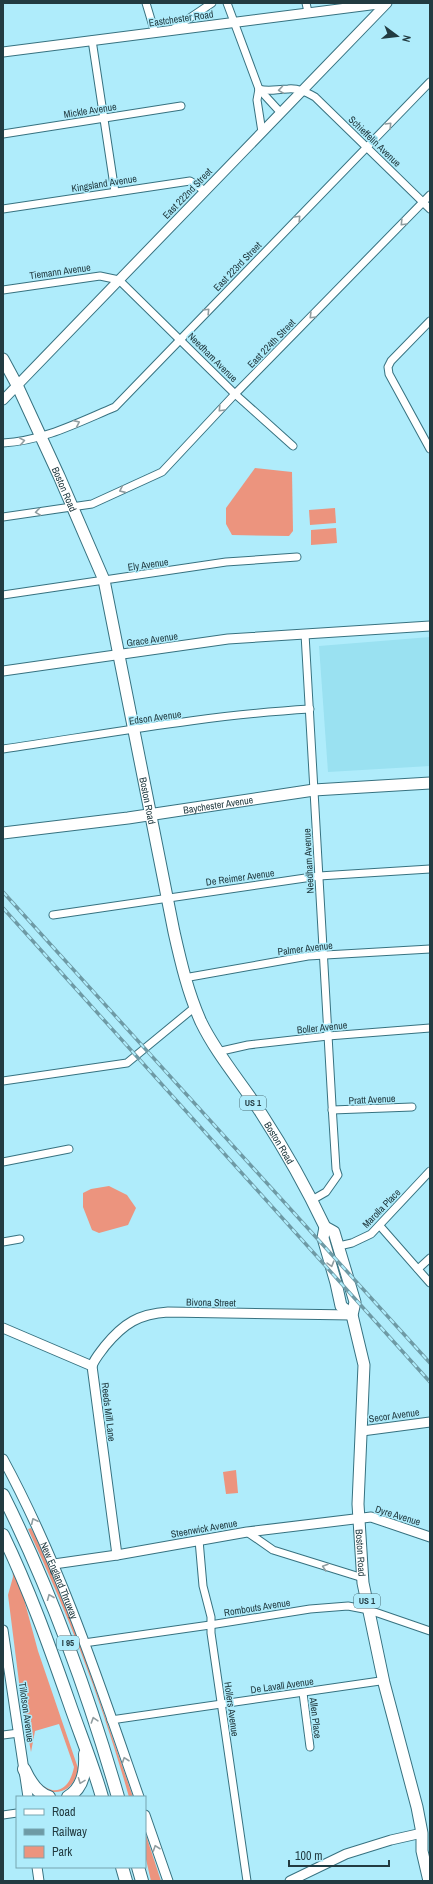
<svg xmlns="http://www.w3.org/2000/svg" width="433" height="1884" font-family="'Archivo Narrow',sans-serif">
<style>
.built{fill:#9ae1f1}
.green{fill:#ec947e}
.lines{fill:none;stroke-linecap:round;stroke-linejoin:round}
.street-casing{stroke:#377280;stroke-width:9}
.secondary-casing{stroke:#377280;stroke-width:11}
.primary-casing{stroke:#377280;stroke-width:13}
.highway-casing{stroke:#377280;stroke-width:14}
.street{stroke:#fff;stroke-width:7}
.secondary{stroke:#fff;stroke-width:9}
.primary{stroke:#fff;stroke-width:11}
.highway{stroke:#fff;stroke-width:12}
.rail-casing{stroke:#6e9aa5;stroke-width:3.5}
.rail{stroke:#afecfb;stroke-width:2;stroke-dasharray:6;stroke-linecap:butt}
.oneway{stroke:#909da0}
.labels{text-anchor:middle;stroke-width:3;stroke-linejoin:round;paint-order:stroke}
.shield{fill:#afecfb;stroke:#4c7079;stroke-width:1}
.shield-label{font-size:9px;font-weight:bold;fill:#223b41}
.street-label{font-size:10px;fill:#223b41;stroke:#afecfb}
</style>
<rect width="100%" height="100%" fill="#afecfb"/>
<path class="built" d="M430 637V766L328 772 319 646Z"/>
<g class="green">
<path d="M255 468 292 472 293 531 289 536 232 535 226 524V508Z"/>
<path d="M335 508 336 523 310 525 309 510Z"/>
<path d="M336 528 337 543 311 545V530Z"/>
<path d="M109 1186 127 1195 136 1208 128 1225 99 1233 92 1230 83 1207V1193L91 1189Z"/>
<path d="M236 1470 238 1493 226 1494 223 1472Z"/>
<path d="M31 1528 60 1586 133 1797H129C103 1705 69 1615 28 1529Z"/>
<path d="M12 1566 21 1588 38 1651 78 1768C76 1782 68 1793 53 1792 48 1792 43 1788 38 1785L40 1784C44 1786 48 1789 52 1790 66 1792 72 1778 74 1767L59 1724 35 1731 31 1752 21 1698 8 1595 13 1577Z"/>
<path d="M145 1832 161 1881H151L145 1855Z"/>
</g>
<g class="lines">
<g class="street-casing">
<g id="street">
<path d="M146 3 155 33"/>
<path d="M227 3 259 89 281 113"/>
<path d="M306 3 308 12"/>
<path d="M172 30 212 3"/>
<path d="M92 40 115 192"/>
<path d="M259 89C269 92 277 89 288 89 298 88 306 92 315 97L430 209"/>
<path d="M259 89 257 100 262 132"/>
<path d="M3 134 181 106"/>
<path d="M3 209 190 181 205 191"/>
<path d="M3 290 100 276 119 280 235 394 293 446"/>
<path d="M430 321 391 361 388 367 389 374 430 449"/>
<path d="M3 443C43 441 79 422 115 407L430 82"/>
<path d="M3 517 92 504 162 472 235 394 430 195"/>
<path d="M3 595 226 562 297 557"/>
<path d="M305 634 332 1105 336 1169 338 1175 326 1192 312 1200"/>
<path d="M3 749C105 734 207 715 310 709"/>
<path d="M53 915 319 876 430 869"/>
<path d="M184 978 308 956 430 949"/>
<path d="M217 1052 248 1045 328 1036 430 1028"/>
<path d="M3 1081 127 1063 195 1007"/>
<path d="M332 1110 412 1107"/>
<path d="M3 1162 69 1149"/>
<path d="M380 1226 430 1283"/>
<path d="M3 1242 20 1239"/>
<path d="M339 1246 352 1243 371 1234 430 1171"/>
<path d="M418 1269 430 1258"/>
<path d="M247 1532 273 1550 363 1578"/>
<path d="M199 1540 203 1586 211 1617V1633L247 1881"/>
<path d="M84 1643 210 1625 310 1609 348 1606 369 1610 430 1631"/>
<path d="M303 1693 310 1747"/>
<path d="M111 1720 380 1681 384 1683"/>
<path d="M3 1735 19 1733"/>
<path d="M3 1815 17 1813"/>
</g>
</g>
<g class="secondary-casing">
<g id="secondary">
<path d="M3 52 386 3"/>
<path d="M3 400 387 3"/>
<path d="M3 671 228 639 430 626"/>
<path d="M3 1328 92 1366 117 1555"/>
<path d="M92 1366C95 1358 100 1353 105 1346 124 1323 139 1314 168 1312L352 1315"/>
<path d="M362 1431 430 1422"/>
<path id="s1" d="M3 1459C61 1566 99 1682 139 1797"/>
<path d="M54 1564 117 1555 247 1532 371 1517 430 1537"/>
<path d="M3 1630 28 1797"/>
<path d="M145 1815 168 1881"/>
<path d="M37 1867 39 1881"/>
<path d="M290 1881 346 1854 391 1840 422 1833"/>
</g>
</g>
<g class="primary-casing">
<g id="primary">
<path id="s2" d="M3 359 17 385 59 476 104 580 174 932C181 963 188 993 201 1022 217 1055 241 1082 261 1113 285 1150 306 1187 325 1227L334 1232 355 1302 352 1315 364 1365 358 1504 363 1583 384 1683 417 1807 422 1833V1851L429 1881"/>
<path id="s3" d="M3 833 128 818 314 790 430 783"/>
<path d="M325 1227 323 1238 336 1283 341 1306 352 1315"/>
</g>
</g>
<g class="highway-casing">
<g id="highway">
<path d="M3 1495C51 1591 88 1693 118 1797"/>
<path d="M3 1535C29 1589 49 1645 69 1702 80 1734 93 1765 102 1797"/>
<path d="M24 1769C29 1780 36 1793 49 1797"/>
<path d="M68 1797C83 1788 86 1771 85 1754"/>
<path d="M122 1867 126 1881"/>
<path d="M138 1867 142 1881"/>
</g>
</g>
<use href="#street" class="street"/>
<use href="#secondary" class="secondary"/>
<use href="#primary" class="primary"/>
<use href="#highway" class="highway"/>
<g class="rail-casing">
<g id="rail">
<path d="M3 892 430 1363"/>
<path d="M3 908 430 1382"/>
</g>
</g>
<use href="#rail" class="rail"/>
</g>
<defs><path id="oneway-chevron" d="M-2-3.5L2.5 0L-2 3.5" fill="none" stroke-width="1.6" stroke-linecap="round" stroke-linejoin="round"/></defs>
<g class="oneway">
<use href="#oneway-chevron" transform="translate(281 90) rotate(172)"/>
<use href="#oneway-chevron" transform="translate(389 125) rotate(-46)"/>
<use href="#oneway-chevron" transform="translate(298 218) rotate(-46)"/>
<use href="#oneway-chevron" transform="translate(403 223) rotate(134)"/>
<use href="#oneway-chevron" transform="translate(207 311) rotate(-46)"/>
<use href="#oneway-chevron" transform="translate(312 316) rotate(135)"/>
<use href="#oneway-chevron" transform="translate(221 409) rotate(133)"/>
<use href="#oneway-chevron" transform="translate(77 423) rotate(-24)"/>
<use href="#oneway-chevron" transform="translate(22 441) rotate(-10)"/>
<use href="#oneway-chevron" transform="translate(122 490) rotate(156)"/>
<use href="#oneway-chevron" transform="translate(38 512) rotate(171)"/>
<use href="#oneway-chevron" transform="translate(331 1264) rotate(74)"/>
<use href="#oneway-chevron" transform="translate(34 1521) rotate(-115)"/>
<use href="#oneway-chevron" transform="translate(325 1567) rotate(-163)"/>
<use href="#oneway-chevron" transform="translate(50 1597) rotate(-112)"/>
<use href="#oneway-chevron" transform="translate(94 1720) rotate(-108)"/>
<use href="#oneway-chevron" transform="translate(125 1760) rotate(-109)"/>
<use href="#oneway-chevron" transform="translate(81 1781) rotate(111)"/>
<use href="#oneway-chevron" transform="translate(156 1848) rotate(-109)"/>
</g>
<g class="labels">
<g class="shield">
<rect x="240" y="1096" width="26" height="14" rx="3"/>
<rect x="354" y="1594" width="26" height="14" rx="3"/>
<rect x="57" y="1636" width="22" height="14" rx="3"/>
</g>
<g class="shield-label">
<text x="253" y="1106">US 1</text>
<text x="367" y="1604">US 1</text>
<text x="68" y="1646">I 95</text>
</g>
<g class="street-label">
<text transform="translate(181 18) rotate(-8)" y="4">Eastchester Road</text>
<text transform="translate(90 110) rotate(-9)" y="4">Mickle Avenue</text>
<text transform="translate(375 141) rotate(44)" y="4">Schieffelin Avenue</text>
<text transform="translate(104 183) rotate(-9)" y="4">Kingsland Avenue</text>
<text transform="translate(187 193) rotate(-46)" y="4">East 222nd Street</text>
<text transform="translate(237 266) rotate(-46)" y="4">East 223rd Street</text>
<text transform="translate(60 271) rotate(-8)" y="4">Tiemann Avenue</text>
<text transform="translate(271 343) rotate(-46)" y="4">East 224th Street</text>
<text transform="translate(213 357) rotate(45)" y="4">Needham Avenue</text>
<text dy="4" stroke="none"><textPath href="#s2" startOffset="144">Boston Road</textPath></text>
<text transform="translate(148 564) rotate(-8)" y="4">Ely Avenue</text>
<text transform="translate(152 639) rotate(-8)" y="4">Grace Avenue</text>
<text transform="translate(155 717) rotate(-8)" y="4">Edson Avenue</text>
<text dy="4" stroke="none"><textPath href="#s2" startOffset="468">Boston Road</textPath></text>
<text dy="4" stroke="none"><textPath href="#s3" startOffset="217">Baychester Avenue</textPath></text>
<text transform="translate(308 861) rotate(-93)" y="4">Needham Avenue</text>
<text transform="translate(240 877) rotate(-8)" y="4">De Reimer Avenue</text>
<text transform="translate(305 948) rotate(-7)" y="4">Palmer Avenue</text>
<text transform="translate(322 1027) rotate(-6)" y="4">Boller Avenue</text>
<text transform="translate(372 1099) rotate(-3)" y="4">Pratt Avenue</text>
<text dy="4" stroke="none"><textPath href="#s2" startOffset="840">Boston Road</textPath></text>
<text transform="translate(381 1208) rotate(-46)" y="4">Marolla Place</text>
<text transform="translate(211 1302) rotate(1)" y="4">Bivona Street</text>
<text transform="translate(109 1412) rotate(83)" y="4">Reeds Mill Lane</text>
<text transform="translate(394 1415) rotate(-8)" y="4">Secor Avenue</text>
<text transform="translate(398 1515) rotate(17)" y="4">Dyre Avenue</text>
<text transform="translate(204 1528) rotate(-10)" y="4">Steenwick Avenue</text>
<text dy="4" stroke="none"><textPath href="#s2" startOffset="1272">Boston Road</textPath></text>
<text dy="4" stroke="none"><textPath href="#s1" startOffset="134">New England Thruway</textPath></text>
<text transform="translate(257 1607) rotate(-9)" y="4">Rombouts Avenue</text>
<text transform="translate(282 1685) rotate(-8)" y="4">De Lavall Avenue</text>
<text transform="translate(232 1709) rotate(82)" y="4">Hollers Avenue</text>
<text transform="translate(27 1712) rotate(82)" y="4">Tillotson Avenue</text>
<text transform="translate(316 1718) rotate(83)" y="4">Allen Place</text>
</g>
</g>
<rect width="433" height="1884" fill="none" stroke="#223b41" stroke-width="8"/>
<rect x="16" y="1796" width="130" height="72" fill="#afecfb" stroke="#77a5b1"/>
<rect x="24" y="1809" width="20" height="6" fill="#ffffff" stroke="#77a5b1"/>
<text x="52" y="1816" font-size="12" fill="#223b41">Road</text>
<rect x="24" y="1829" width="20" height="6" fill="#6e9aa5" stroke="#77a5b1"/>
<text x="52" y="1836" font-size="12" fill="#223b41">Railway</text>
<rect x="24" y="1846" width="20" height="12" fill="#ec947e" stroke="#77a5b1"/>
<text x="52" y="1856" font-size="12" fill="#223b41">Park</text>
<g transform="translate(397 36) rotate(105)" stroke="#afecfb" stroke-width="3" paint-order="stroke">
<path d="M0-3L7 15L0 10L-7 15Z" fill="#223b41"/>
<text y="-6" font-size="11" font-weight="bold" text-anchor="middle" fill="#223b41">N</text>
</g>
<path d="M289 1860v6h100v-6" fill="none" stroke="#223b41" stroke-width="2"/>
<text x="295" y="1860" font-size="12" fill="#223b41" stroke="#afecfb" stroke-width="3" paint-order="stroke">100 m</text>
</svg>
